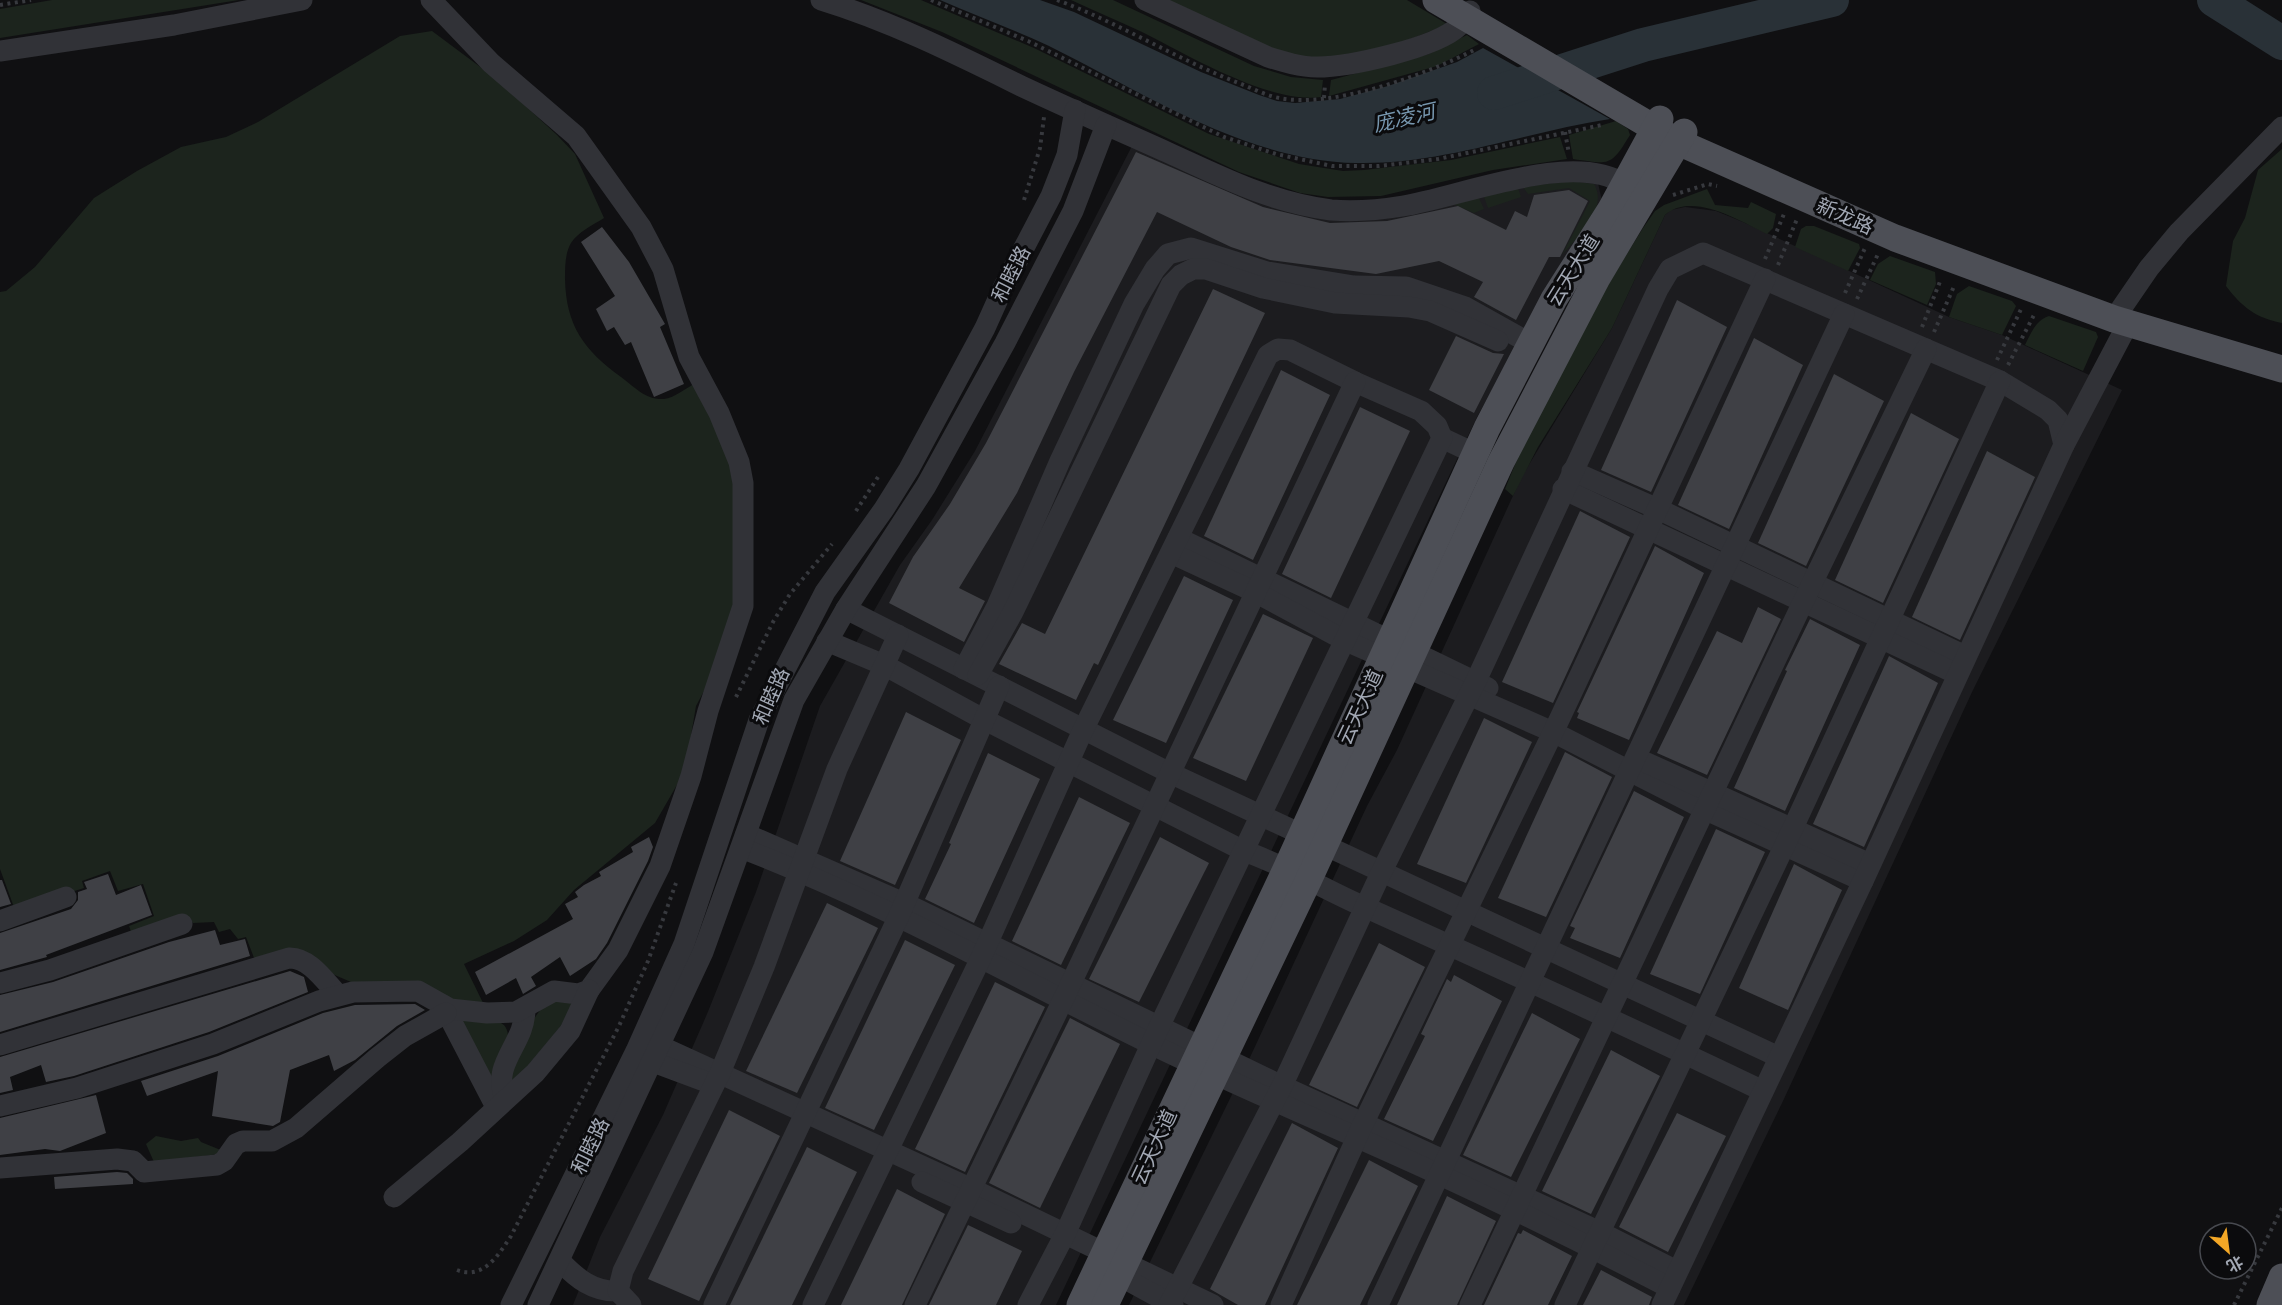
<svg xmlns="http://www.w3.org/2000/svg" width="2282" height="1305" font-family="Lato,'Noto Sans SC',sans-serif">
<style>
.built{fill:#1c1c1f}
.green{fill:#1c241d}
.water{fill:#293137}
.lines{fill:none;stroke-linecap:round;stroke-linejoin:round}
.river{stroke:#293137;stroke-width:34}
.building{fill:#3f4045}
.path{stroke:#37393e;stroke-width:4;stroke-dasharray:3 4.5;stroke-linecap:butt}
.minor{stroke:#313237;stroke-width:21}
.major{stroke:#4d4f56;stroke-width:27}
.labels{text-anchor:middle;stroke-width:6;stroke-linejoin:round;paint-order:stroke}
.street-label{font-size:20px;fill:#a1a7b3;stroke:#0b0b0d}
.water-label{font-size:21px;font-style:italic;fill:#7797af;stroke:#0b0b0d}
</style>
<rect width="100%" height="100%" fill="#101012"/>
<g class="built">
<path d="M1132 146 1302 215 1550 181 1598 183 1602 201 1561 266 1477 417 1056 1305H573L600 1237 663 1115 707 1014 756 892 820 706 900 565 932 520 975 451Z"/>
<path d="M1685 207 1716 211 1743 222 1949 317 2002 335 2122 390 1973 690 1783 1101 1684 1305H1129L1245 1068 1367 806 1397 750 1522 476 1612 328 1665 215 1671 210Z"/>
</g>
<g class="green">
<path d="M52 0H239L0 38V9Z"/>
<path d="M861 0H921L1034 48 1209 134 1299 164 1343 171 1364 170 1451 160 1560 137 1567 159 1493 170 1381 196 1328 197 1300 193 1239 172 942 32Z"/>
<path d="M1071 0H1113L1254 66 1291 77 1323 80 1321 97C1269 104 1188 55 1142 32 1119 21 1094 11 1071 0Z"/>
<path d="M1165 0H1407L1447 24C1403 44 1330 69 1282 53 1242 39 1204 17 1165 0Z"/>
<path d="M432 31 495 78 557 135 575 154 604 218C593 225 578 232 571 243 565 253 565 267 565 279 566 326 584 350 621 377 636 388 645 400 664 399 674 398 688 387 697 382L733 471 736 601 712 676 696 706 685 771 655 823 574 890 547 920 514 941 464 964 485 1007 351 982 323 970 256 963 246 937 238 939 230 929 219 932 214 922 193 923 191 920 133 937 129 926 154 916 143 884 118 891 110 871 82 881 84 888 15 910 0 869V292L6 291 35 267 94 198 137 171 181 147 226 137 258 122 400 36Z"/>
<path d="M1467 35 1479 44 1437 66 1329 96 1331 80 1429 54Z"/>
<path d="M1616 121 1628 129 1630 135C1610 168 1609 164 1573 159L1569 135Z"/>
<path d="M2282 149V323C2256 318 2242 307 2226 286L2233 241 2245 218 2258 170Z"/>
<path d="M1570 181 1594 184C1609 209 1577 237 1562 255L1590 201 1569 188 1528 194 1523 187Z"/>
<path d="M1518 188 1521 197 1488 208 1483 194Z"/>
<path d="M1707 189 1715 205 1748 208 1751 202 1776 214 1773 228 1767 234C1740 221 1692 191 1665 215L1612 328 1538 447 1513 496 1505 489 1525 440 1607 286 1643 228 1655 211 1664 205Z"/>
<path d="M1478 196 1484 209 1474 213 1451 203Z"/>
<path d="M1806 226H1814L1859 244 1860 248 1848 271 1795 247 1801 229Z"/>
<path d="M1890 256 1935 272 1936 284 1927 305 1870 280 1878 264Z"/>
<path d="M1969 286 2012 301 2016 306 2002 335 1949 317 1957 294Z"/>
<path d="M2049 316 2096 332 2098 337 2083 371 2025 345C2031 333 2036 320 2049 316Z"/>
<path d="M568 998 574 1010 511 1086 510 1065 533 1020 546 1002Z"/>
<path d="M458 1016C471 1018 490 1017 501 1023 518 1032 500 1071 496 1085Z"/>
<path d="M156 1136 181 1141 198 1138 201 1142 228 1153 154 1162 146 1144Z"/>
</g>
<path class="water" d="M940 0H1040L1074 12 1201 72 1259 95 1277 101 1295 103 1340 99 1388 86 1457 62 1483 48 1610 119C1525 132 1443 165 1356 163 1247 161 1144 93 1049 46 1013 29 976 16 940 0Z"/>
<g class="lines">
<g class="river">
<path d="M2214 0 2282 43"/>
<path d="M1494 93 1643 45 1832 0"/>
</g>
</g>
<g class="building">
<path d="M1136 152 1263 207 1330 223 1387 221 1458 206 1506 230 1515 211 1527 217 1534 195 1569 190 1588 201 1560 257H1549L1516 320 1474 297 1483 282 1439 261 1376 274 1270 260 1231 247 1157 212 1074 372 1017 493 959 588 985 601 964 642 889 603 913 557 950 504 986 443Z"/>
<path d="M602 227 629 262 665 324 660 327 684 384 654 397 631 342 625 345 614 327 607 331 596 309 615 296 581 242Z"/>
<path d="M1213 289 1265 313 1098 665 1094 663 1076 700 999 664 1022 623 1045 634Z"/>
<path d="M1677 300 1727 327 1651 492 1601 470Z"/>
<path d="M1456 336 1493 353 1504 354 1474 413 1429 390Z"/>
<path d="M1754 338 1803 365 1729 529 1678 505Z"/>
<path d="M1281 370 1330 395 1253 560 1204 536Z"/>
<path d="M1834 374 1884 401 1806 566 1758 543Z"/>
<path d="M1360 407 1410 431 1331 598 1282 574Z"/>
<path d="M1911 413 1959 439 1883 603 1835 580Z"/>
<path d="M1987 451 2035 477 1960 640 1912 617Z"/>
<path d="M1580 511 1630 537 1553 703 1502 682Z"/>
<path d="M1655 546 1704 573 1629 740 1577 718 1579 713 1577 712Z"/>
<path d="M1184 576 1233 600 1166 743 1113 720Z"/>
<path d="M1758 607 1781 619 1707 775 1657 753 1717 631 1742 643Z"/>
<path d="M1263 614 1313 638 1246 781 1193 758Z"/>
<path d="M1810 619 1860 645 1785 811 1734 788 1787 671 1785 670Z"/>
<path d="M1889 656 1938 683 1864 847 1813 824Z"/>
<path d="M906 712 961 740 895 885 840 861Z"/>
<path d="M1484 718 1532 742 1466 883 1417 864Z"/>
<path d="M1565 752 1612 777 1546 917 1498 898Z"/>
<path d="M988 753 1040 779 974 923 925 899 951 844 949 843Z"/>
<path d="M1634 791 1684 817 1620 958 1570 938 1575 928 1570 926Z"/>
<path d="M1079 797 1130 823 1061 965 1012 941Z"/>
<path d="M1716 829 1765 852 1700 994 1650 974Z"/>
<path d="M649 837 653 847 648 861 607 943 596 959 570 976 560 957 531 977 536 986 523 994 516 978 486 995 475 972 573 919 565 904 578 897 575 892 584 885 601 876 599 872 633 852 631 847Z"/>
<path d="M1160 837 1209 863 1139 1002 1089 979Z"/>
<path d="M1794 864 1842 890 1788 1010 1739 988Z"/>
<path d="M108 874 116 895 141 885 152 915 46 955 47 957 0 970V933L71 909 78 900V892L87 889 84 882Z"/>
<path d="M0 880H2L11 904 0 907Z"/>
<path d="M827 903 878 928 797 1093 746 1071Z"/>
<path d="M215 930 220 945 245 939 250 956 0 1032V995L53 982 169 942Z"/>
<path d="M905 940 955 965 874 1130 825 1108Z"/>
<path d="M1379 943 1425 967 1357 1107 1309 1085Z"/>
<path d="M290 971 304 977 308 992 209 1032 74 1076 46 1082 41 1065 10 1077 13 1090 0 1093V1057Z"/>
<path d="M1454 975 1502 1001 1433 1141 1384 1119 1425 1036 1421 1034 1447 979 1451 982Z"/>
<path d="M995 982 1045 1007 965 1172 915 1149Z"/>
<path d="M415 1004 425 1010 397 1026 355 1060 334 1071 329 1055 290 1070 280 1122 273 1126 212 1116 218 1071 147 1096 141 1081 218 1056 323 1013 355 1005Z"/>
<path d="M1532 1013 1580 1039 1511 1177 1463 1155Z"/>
<path d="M1070 1018 1120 1044 1040 1208 989 1183Z"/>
<path d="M1611 1050 1660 1076 1591 1214 1542 1191Z"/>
<path d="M96 1095 106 1133 60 1151 45 1149 0 1155V1118Z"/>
<path d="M729 1110 780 1136 699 1301 648 1279Z"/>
<path d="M1677 1113 1726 1136 1668 1252 1619 1227Z"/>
<path d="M1292 1123 1338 1148 1265 1305H1238L1210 1289Z"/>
<path d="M807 1147 857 1172 792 1305H730Z"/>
<path d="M1369 1160 1418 1186 1360 1305H1297Z"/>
<path d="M117 1172 127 1173 133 1179V1184L55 1189 54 1177Z"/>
<path d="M897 1189 945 1214 902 1305H841Z"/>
<path d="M1447 1196 1496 1221 1457 1305H1397Z"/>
<path d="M968 1225 1022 1251 996 1305H929Z"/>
<path d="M1523 1230 1572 1256 1548 1305H1484L1518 1233 1521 1234Z"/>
<path d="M1601 1270 1652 1297 1649 1305H1583Z"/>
</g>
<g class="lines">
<g class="path">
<path d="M931 0 1028 41 1224 137 1276 154 1332 166H1379L1438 159 1602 125"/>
<path d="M1057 0C1119 23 1175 58 1236 82 1250 87 1264 95 1279 98 1333 109 1428 74 1476 49"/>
<path d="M0 5 31 0"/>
<path d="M1324 98 1325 84"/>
<path d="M1565 132 1569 154"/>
<path d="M1673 195 1708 184 1717 186"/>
<path d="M1024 200 1040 148 1044 117"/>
<path d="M1765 259 1784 214"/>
<path d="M1778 265 1797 219"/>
<path d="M1845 293 1865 248"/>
<path d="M1857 299 1878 254"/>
<path d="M1922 327 1941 279"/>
<path d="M1934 332 1955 284"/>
<path d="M1997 360 2022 307"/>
<path d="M2008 365 2035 313"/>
<path d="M856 511 878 477"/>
<path d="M736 697 773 622 790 594 832 544"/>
<path d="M457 1270C483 1280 498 1256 511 1236L619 1026 648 961 676 883"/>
<path d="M2234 1305 2282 1208"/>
</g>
<g class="minor">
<path d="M821 0C890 21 956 54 1021 86 1070 109 1120 131 1169 153 1224 178 1270 202 1331 210 1355 212 1379 210 1403 206 1460 197 1572 150 1624 184"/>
<path d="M1145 0 1268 57C1284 62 1300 67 1317 67 1349 67 1436 48 1459 26 1463 22 1466 16 1470 11"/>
<path d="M0 51 174 25 302 0"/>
<path d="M2114 319 2149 268 2179 232 2282 127"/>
<path d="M1442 438 1476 454"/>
<path d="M1572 471 1658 509 1965 656"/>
<path d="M1563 489 1957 674"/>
<path d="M1178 538 1488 688"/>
<path d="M1171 553 1255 592 1346 641 1553 732 1706 810 1863 881"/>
<path d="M846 609 1170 773 1779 1057"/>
<path d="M827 641 884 665 983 719 1244 851C1287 866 1325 890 1367 908 1500 968 1632 1028 1763 1091"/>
<path d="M964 669 997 606 1060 461 1134 304 1155 269 1168 254 1191 248 1267 272 1354 286 1406 287 1465 307 1524 340 1532 341"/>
<path d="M978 675 1013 612 1171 285 1181 275 1193 269H1206L1263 288 1335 303 1409 307 1430 311 1498 341"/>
<path d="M1647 763 1870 864"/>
<path d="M746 834 904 903 1282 1086 1598 1231 1677 1271"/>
<path d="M741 848C882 902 1016 978 1151 1044 1245 1090 1343 1130 1438 1174 1516 1210 1593 1248 1670 1288"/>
<path d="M0 921 66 897"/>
<path d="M0 983 50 970 182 924"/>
<path d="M443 1005 496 1107"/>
<path d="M0 1045 289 958C309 957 325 981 338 995"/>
<path d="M660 1046 972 1189 1213 1305"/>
<path d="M653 1062 712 1084"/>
<path d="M505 1098C491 1062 525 1045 525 1009"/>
<path d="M0 1106 77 1088 213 1044 319 1001 353 992 418 991 450 1009 487 1013 516 1012 554 991 578 994 589 990 618 950 660 866 691 776 708 711 743 606V483L739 462 719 413 689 357 663 269 641 227 576 136 491 63 431 0"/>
<path d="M0 1168 117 1159 133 1161 144 1172 217 1165 224 1161 236 1144 243 1141H272L296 1128 377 1058 405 1036 446 1013"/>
<path d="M922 1182 1011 1223"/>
<path d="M394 1197 460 1142 535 1073 570 1031 589 990"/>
<path d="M560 1261C576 1278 593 1292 618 1291"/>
<path d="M1107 1269 1173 1305"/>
<path d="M511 1305 636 1051 684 944 759 720 825 592 884 509 909 469 985 328 1003 288 1051 196 1067 155 1075 110"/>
<path d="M538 1305 703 952 794 700 846 609 926 486 1005 343 1073 211 1106 125"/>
<path d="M631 1305 618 1291 623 1271 720 1073 764 967 837 769 898 635"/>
<path d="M714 1305 898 918 999 686"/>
<path d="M813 1305 980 960 1083 730 1268 355 1278 349 1290 350 1355 382 1421 411 1437 426 1442 438 1159 1027 1065 1234 1028 1305"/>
<path d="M915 1305 1064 998 1355 382"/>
<path d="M1169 1305 1282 1086 1381 873 1475 683 1658 289 1670 269 1703 253 2000 381 2048 410 2058 420 2064 445"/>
<path d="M1281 1305 1363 1124 1559 720 1765 279"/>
<path d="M1378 1305 1844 314"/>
<path d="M1470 1305 1803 602 1926 349"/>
<path d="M1565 1305 1792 830 2000 381"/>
<path d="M1662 1305 1863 881 2064 445 2123 333"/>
</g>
<g class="major">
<path d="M1436 0 1678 142 1895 238 2114 319 2282 369"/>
<path d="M1080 1305 1287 867 1487 428 1554 299 1611 209 1660 119"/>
<path d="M1105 1305 1309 879 1501 462 1597 278 1684 132"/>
<path d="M2270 1305 2282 1277"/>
</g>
</g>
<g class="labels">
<g class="street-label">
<text transform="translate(1845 216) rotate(24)" y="7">新龙路</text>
<text transform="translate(1573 270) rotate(-58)" y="7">云天大道</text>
<text transform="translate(1011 274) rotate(-63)" y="7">和睦路</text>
<text transform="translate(771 696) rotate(-66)" y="7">和睦路</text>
<text transform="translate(1360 707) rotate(-65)" y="7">云天大道</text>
<text transform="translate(590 1146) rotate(-64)" y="7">和睦路</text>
<text transform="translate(1154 1147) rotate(-65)" y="7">云天大道</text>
</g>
<g class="water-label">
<text transform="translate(1404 118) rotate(-13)" y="7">庞凌河</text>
</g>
</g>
<g transform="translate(2228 1251) rotate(152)"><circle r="28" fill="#0b0b0d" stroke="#47494f" stroke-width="1.5"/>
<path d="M0-4.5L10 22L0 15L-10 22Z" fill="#f3a726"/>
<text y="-9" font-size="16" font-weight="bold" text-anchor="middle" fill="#a1a7b3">北</text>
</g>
</svg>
